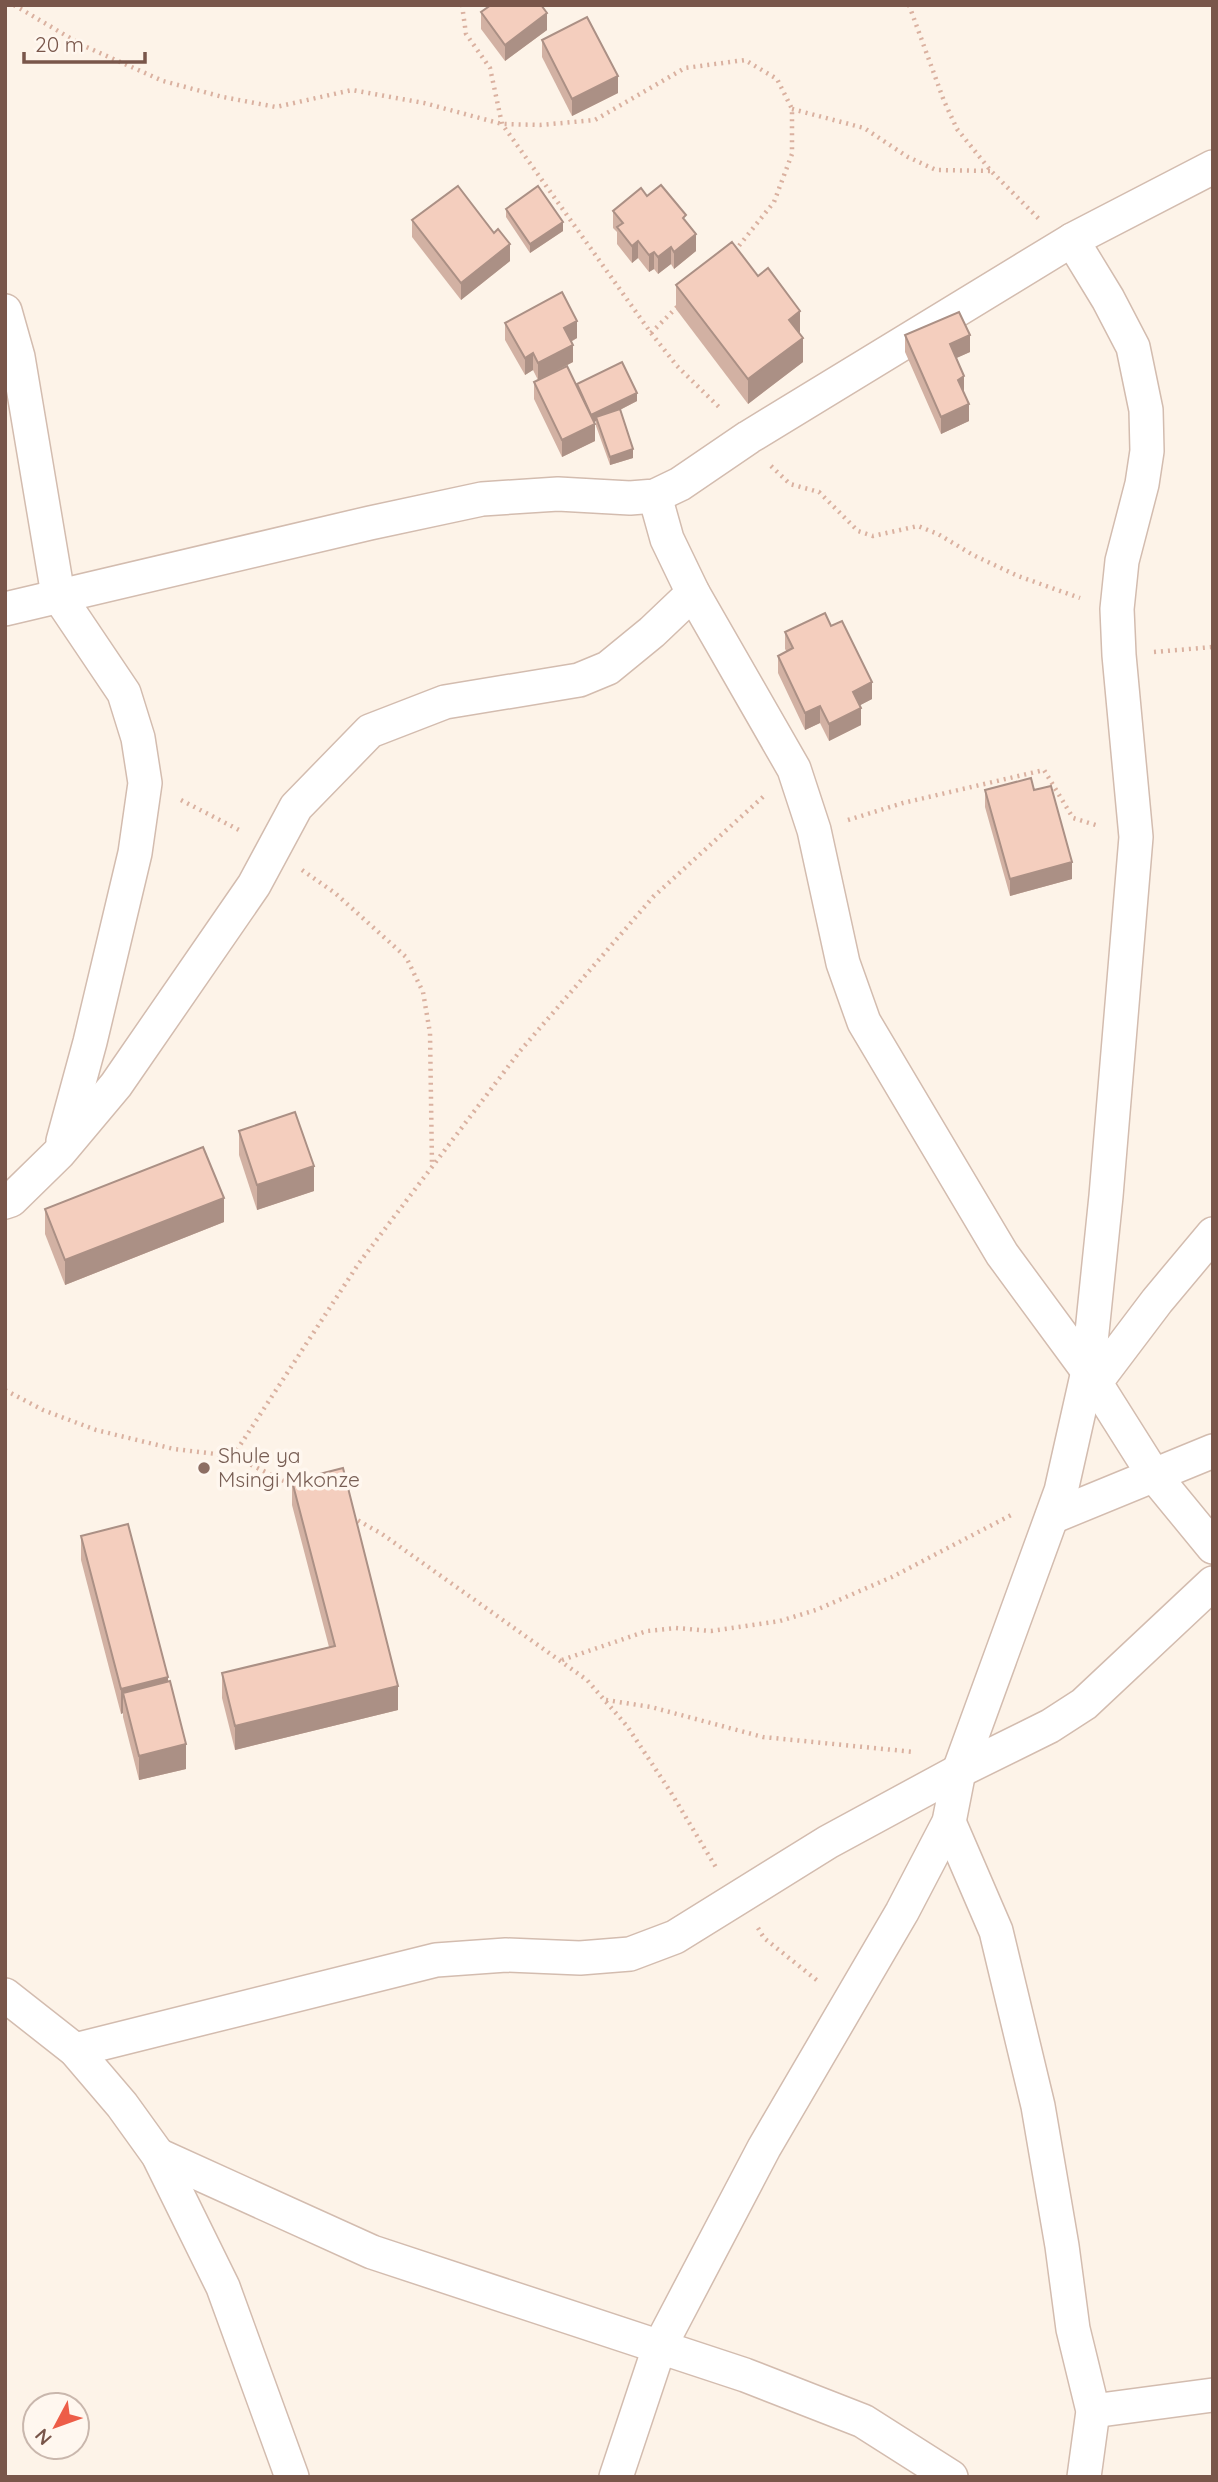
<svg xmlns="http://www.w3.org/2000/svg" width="1218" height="2482" font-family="Quicksand,sans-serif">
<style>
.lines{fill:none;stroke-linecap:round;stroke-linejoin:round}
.street-casing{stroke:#d3bcaf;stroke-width:36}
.path{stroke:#dab1a0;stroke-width:4.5;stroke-dasharray:2 5;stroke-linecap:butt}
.street{stroke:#fff;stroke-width:33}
.wall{fill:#d2b1a3}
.shaded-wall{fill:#ab9085}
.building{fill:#f4cebe;stroke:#ab9085;stroke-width:2}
.education-dot{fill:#8d6e63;stroke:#fff7ef;stroke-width:2.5}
.labels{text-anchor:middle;stroke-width:7;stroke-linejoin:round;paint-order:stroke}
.education-label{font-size:21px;fill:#785e54;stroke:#fff7ef;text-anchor:start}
</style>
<rect width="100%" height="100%" fill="#fdf3e8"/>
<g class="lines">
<g class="street-casing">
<g id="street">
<path d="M5 311 18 357 58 595 124 693 138 738 145 783 135 853 90 1042 63 1141"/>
<path d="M655 496 667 539 693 593 794 769 814 830 843 963 864 1022 1002 1254 1088 1371 1153 1474 1213 1547"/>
<path d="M5 609 370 523 482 499 558 494 630 498 655 496 680 484 749 437 1072 240 1213 167"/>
<path d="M5 1202 11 1200 59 1153 116 1085 254 885 296 807 370 731 445 702 579 680 608 668 652 632 693 593"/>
<path d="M1095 1383 1157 1301 1213 1234"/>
<path d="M1052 1517 1213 1451"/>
<path d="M949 1822 996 1931 1038 2106 1062 2246 1073 2329 1093 2411 1084 2477"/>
<path d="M5 1995 75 2050 122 2105 158 2155 223 2287 292 2477"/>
<path d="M75 2050 436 1960 506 1955 580 1958 630 1954 675 1937 828 1842 959 1771 1050 1726 1084 1704 1213 1583"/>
<path d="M158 2155 372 2252 745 2375 863 2421 951 2477"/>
<path d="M1093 2411 1213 2395"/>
<path d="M616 2477 659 2348 764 2148 902 1912 949 1822 959 1771 1061 1491 1088 1371 1106 1196 1136 837 1119 655 1117 609 1122 561 1142 484 1147 451 1146 410 1133 347 1108 299 1072 240"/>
</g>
</g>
<g class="path">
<path d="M14 5 82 45 163 81 223 97 276 107 352 90 424 103 502 124 540 125 595 120 685 68 745 60 777 79 792 109V154L774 202 734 252"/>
<path d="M462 5 466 34 490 68 502 124 651 333 677 366 722 410"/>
<path d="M909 5 944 101 957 129 991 171 1039 219"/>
<path d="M792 109 864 128 908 157 936 170 990 171"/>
<path d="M651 333 680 304"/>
<path d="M771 466 790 484 819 492 858 531 873 536 918 526 938 534 973 555 1018 576 1080 598"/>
<path d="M1154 652 1213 647"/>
<path d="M181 800 241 831"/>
<path d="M848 820 903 803 1044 770 1073 818 1099 826"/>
<path d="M302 870 335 893 406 957 423 992 430 1033 432 1165"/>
<path d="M5 1390 43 1410 96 1430 174 1449 233 1456 298 1488"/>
<path d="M233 1456 359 1263 520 1051 653 897 765 795"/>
<path d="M352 1517 382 1534 587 1680 627 1726 670 1791 717 1869"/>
<path d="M562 1660 647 1631 676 1628 711 1631 780 1621 816 1610 892 1577 1013 1514"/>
<path d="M606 1700 651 1707 763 1737 914 1752"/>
<path d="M758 1928 764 1938 819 1982"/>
</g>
<use href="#street" class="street"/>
</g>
<g class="wall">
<path d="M481 12 547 30 505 61 481 29Z"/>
<path d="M542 40 618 93 572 116 542 57Z"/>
<path d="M647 196 686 221 696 251 674 269 671 264 658 274 654 269 649 272 638 258 632 263 617 244V232L613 228V211Z"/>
<path d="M506 209 563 231 530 253 506 217Z"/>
<path d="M412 220 510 261 461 300 412 237Z"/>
<path d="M676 285 800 334 803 362 748 404 676 309Z"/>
<path d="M505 323 577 338 571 342 573 362 544 377 577 387V384L637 401 620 410 633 458 610 465 596 426V421L595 422V441L562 457 534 399V382L538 380 533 370 525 375 505 340Z"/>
<path d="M905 335 970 352 956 358 969 421 941 434 905 352Z"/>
<path d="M831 626 872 699 860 705 861 725 829 741 820 723 805 730 778 673V656L787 652 785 649V632Z"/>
<path d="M985 790H1034L1072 879 1010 896 985 807Z"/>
<path d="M239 1131 314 1191 257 1210 239 1155Z"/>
<path d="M45 1209 224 1222 65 1285 45 1234Z"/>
<path d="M292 1481 398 1710 235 1750 222 1698V1673L329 1647 292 1505Z"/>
<path d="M81 1536 168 1681 186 1769 139 1780 123 1717V1713L121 1714 81 1560Z"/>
</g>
<g class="shaded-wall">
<path d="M547 13V30L505 61V45Z"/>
<path d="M618 76V93L572 116V99Z"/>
<path d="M563 222V231L530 253V244Z"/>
<path d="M696 234V251L674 269V252Z"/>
<path d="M638 241V258L632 263V246Z"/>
<path d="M510 244V261L461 300V283Z"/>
<path d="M671 247V264L658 274V257Z"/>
<path d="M654 252V269L649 272V255Z"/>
<path d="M800 311V335L789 320Z"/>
<path d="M577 321V338L564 345V328Z"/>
<path d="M970 335V352L950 361V344Z"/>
<path d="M803 338V362L748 404V379Z"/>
<path d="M573 345V362L538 380V363Z"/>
<path d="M533 353V370L525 375V358Z"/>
<path d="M964 376V393L958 380Z"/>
<path d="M637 393V401L598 421 596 417V421L591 424V415Z"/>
<path d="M969 404V421L941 434V417Z"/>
<path d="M595 424V441L562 457V440Z"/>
<path d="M633 449V458L610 465V457Z"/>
<path d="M872 682V699L853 709V692Z"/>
<path d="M820 706V723L805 730V713Z"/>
<path d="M861 708V725L829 741V724Z"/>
<path d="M1072 862V879L1010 896V879Z"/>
<path d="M314 1166V1191L257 1210V1185Z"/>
<path d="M224 1198V1222L65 1285V1260Z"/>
<path d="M168 1677V1702L123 1693V1713L121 1714V1689Z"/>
<path d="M398 1686V1710L235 1750V1726Z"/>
<path d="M186 1744V1769L139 1780V1756Z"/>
</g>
<g class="building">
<path d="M491 5H541L547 13 505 45 481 12Z"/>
<path d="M587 17 618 76 572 99 542 40Z"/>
<path d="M661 185 686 215 683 218 696 234 674 252 671 247 658 257 654 252 649 255 638 241 632 246 617 227 623 223 613 211 641 188 647 196Z"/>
<path d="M458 186 494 233 498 229 510 244 461 283 412 220Z"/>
<path d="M538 186 563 222 530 244 506 209Z"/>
<path d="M732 242 758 276 768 268 800 311 789 320 803 338 748 379 676 285Z"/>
<path d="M562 292 577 321 564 328 573 345 538 363 533 353 525 358 505 323Z"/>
<path d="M959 312 970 335 950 344 964 376 958 380 969 404 941 417 905 335Z"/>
<path d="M622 362 637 393 591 415 577 384Z"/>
<path d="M567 366 595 424 562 440 534 382Z"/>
<path d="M620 409 633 449 610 457 596 417Z"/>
<path d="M825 613 831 626 842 621 872 682 853 692 861 708 829 724 820 706 805 713 778 656 793 648 785 632Z"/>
<path d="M1031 778 1034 790 1051 786 1072 862 1010 879 985 790Z"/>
<path d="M295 1112 314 1166 257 1185 239 1131Z"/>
<path d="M203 1147 224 1198 65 1260 45 1209Z"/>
<path d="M343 1468 398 1686 235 1726 222 1673 335 1646 292 1481Z"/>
<path d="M128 1524 168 1677 121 1689 81 1536Z"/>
<path d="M170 1681 186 1744 139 1756 123 1693Z"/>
</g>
<circle class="education-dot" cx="204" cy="1468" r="7"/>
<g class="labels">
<g class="education-label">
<text x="218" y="1463">Shule ya<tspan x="218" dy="24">Msingi Mkonze</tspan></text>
</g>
</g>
<rect width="1218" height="2482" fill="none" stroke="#79564a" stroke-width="14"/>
<g transform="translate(56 2426) rotate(229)"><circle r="33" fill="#fff7ef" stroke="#c9b7ad" stroke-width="2"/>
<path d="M0-5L12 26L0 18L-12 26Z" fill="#ed5d48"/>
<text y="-10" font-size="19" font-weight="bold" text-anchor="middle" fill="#79564a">N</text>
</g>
<path d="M24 52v10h121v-10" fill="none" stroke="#79564a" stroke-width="3.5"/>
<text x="35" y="52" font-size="21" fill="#79564a" stroke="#fff7ef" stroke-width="5" paint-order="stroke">20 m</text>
</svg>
